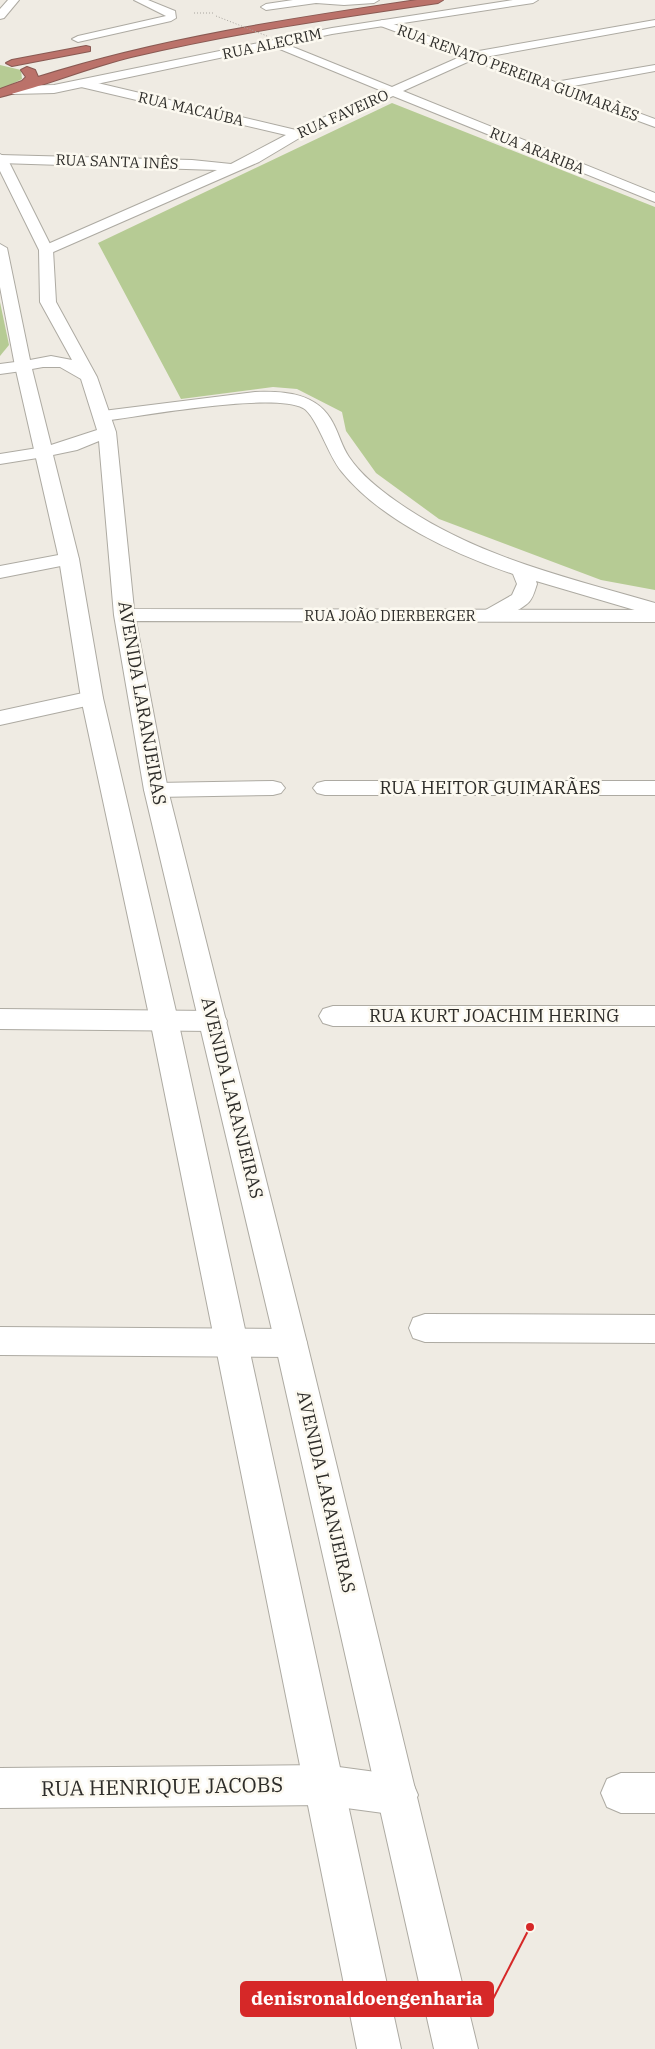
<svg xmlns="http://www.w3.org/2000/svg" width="655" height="2049" font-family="'IBM Plex Serif',serif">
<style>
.green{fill:#b6cb94}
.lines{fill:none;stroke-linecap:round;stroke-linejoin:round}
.street-casing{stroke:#adaaa2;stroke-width:2}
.secondary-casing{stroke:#adaaa2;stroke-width:2}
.highway-casing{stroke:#895a53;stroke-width:2}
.path{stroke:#a8a59f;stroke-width:1;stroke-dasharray:1 2;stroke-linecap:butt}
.street{fill:#fff;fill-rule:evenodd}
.secondary{fill:#fff;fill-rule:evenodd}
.highway{fill:#bb726a;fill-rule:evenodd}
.path-bridge{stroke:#a8a59f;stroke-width:1;stroke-dasharray:1 2;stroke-linecap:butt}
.labels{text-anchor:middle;stroke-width:5;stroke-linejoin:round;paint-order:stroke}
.far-street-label{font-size:15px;fill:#2d2c29;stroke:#fcf9f0}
.street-label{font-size:18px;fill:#2d2c29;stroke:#fcf9f0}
.near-street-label{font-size:21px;fill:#2d2c29;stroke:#fcf9f0}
.leader{fill:none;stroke:#d62828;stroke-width:2}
.callout-dot{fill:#d62828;stroke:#fcf9f0;stroke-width:2}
.callout{fill:#d62828;stroke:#d62828;stroke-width:2}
.callout-label{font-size:19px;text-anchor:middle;font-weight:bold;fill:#fff}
</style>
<rect width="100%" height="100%" fill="#efebe3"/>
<g class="green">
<path d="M0 65 21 70 22 79 0 90Z"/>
<path d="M392 103 655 207V590L601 580 439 519 376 473 346 431 342 412 297 389 273 387 181 399 98 243Z"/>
<path d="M0 302 9 345 0 356Z"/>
</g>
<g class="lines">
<g class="street-casing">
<g id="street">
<path d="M134 0H148L175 11 176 18 171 21 78 42 72 39 78 36 166 16Z"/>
<path d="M293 0H379L374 3 344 5 316 3 266 10 261 7 266 4Z"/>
<path d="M382 20 473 52 655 20V26L485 57 555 82 655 65V71L568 87 655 119V127L472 60 403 91 655 193V202L393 96 301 137 259 162 51 253 46 254 39 250 41 247 217 170 0 163V155L192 160 231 164 286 135 81 87V81L85 80 296 130 382 91 270 45V41H278L392 87 462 56 378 25 377 23Z"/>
<path d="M23 361 29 362 31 366 29 370 0 374V364Z"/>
<path d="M255 392C285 391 318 393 333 423 339 434 342 447 349 457 361 475 379 489 396 501 473 556 566 577 655 603V616L536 581 537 584C535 590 533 598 529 602 520 611 494 623 482 620L479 616 482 612 512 595 517 584 513 574C454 554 382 521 342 472 328 456 317 416 303 408 271 392 143 416 103 421L97 420 94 416 97 412 103 411Z"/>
<path d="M44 447 50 448 53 452 50 456 0 464V454Z"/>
<path d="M69 553 76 555 79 559 76 563 0 578V566Z"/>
<path d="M92 691 100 693 103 698 100 703 0 725V711Z"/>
<path d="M273 781 281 783 285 788 281 793 273 795 156 797 148 795 144 790 148 785 156 783Z"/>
<path d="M325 781H655V795H325L317 793 313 788 317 783Z"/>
<path d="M333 1006H655V1026H333L323 1023 319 1016 323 1009Z"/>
<path d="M0 1009 213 1011 223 1014 227 1021 223 1028 213 1031 0 1029Z"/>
<path d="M425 1314 655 1315V1343L425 1342 413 1338 409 1328 413 1318Z"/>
<path d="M0 1327 291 1329 303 1333 307 1343 303 1353 291 1357 0 1355Z"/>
<path d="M324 1765 398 1775 412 1781 418 1795 412 1809 398 1815 324 1805 0 1808V1768Z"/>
<path d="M621 1773H655V1813H621L607 1807 601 1793 607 1779Z"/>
</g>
</g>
<g class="secondary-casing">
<g id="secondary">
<path d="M8 0H19L4 18 0 19V9Z"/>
<path d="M513 0H538L533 3 332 34 54 93 13 94 7 90 13 86 54 85 332 28Z"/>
<path d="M0 154 7 158 53 250 56 302 97 377 116 432 134 609 655 610V622L136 621 168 790 307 1343 478 2049H434L275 1343 144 790 114 615 99 441 77 450 53 455 79 559 103 698 178 1020 401 2049H357L150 1020 81 698 59 559 15 366 0 287V244L7 248 30 360 51 356 72 360 40 302 39 250 0 171ZM43 367H60L81 379 97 430 51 445 32 369Z"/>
</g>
</g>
<g class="highway-casing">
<g id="highway">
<path d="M417 0H443L438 3C335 18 232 33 131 57 87 68 44 86 0 97V89L22 81 26 77 21 70 27 67 35 70 38 77C161 38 289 19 417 0Z"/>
<path d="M86 46 90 47V51L12 66 6 63 12 60Z"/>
</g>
</g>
<path class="path" d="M194 13H213"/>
<use href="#street" class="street"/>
<use href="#secondary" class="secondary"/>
<use href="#highway" class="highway"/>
<path class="path-bridge" d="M216 16 267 36"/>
</g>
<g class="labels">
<g class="far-street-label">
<text transform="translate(272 44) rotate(-12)" y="5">RUA ALECRIM</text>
<text transform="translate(518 73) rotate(20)" y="5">RUA RENATO PEREIRA GUIMARÃES</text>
<text transform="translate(191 109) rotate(13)" y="5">RUA MACAÚBA</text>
<text transform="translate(343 114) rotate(-24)" y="5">RUA FAVEIRO</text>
<text transform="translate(537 151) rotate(22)" y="5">RUA ARARIBA</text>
<text transform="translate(117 162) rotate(2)" y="5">RUA SANTA INÊS</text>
<text x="390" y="621">RUA JOÃO DIERBERGER</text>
</g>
<g class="street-label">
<text transform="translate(142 703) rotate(80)" y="6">AVENIDA LARANJEIRAS</text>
<text x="490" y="794">RUA HEITOR GUIMARÃES</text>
<text x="494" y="1022">RUA KURT JOACHIM HERING</text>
<text transform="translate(232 1098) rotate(76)" y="6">AVENIDA LARANJEIRAS</text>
<text transform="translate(326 1492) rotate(77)" y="6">AVENIDA LARANJEIRAS</text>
</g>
<g class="near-street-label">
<text transform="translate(162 1787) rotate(-1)" y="7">RUA HENRIQUE JACOBS</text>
</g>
</g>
<path class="leader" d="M530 1927L493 1999"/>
<circle class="callout-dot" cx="530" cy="1927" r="5"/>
<rect class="callout" x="241" y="1982" width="252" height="34" rx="5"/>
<g class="callout-label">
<text x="367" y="2005">denisronaldoengenharia</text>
</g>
</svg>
